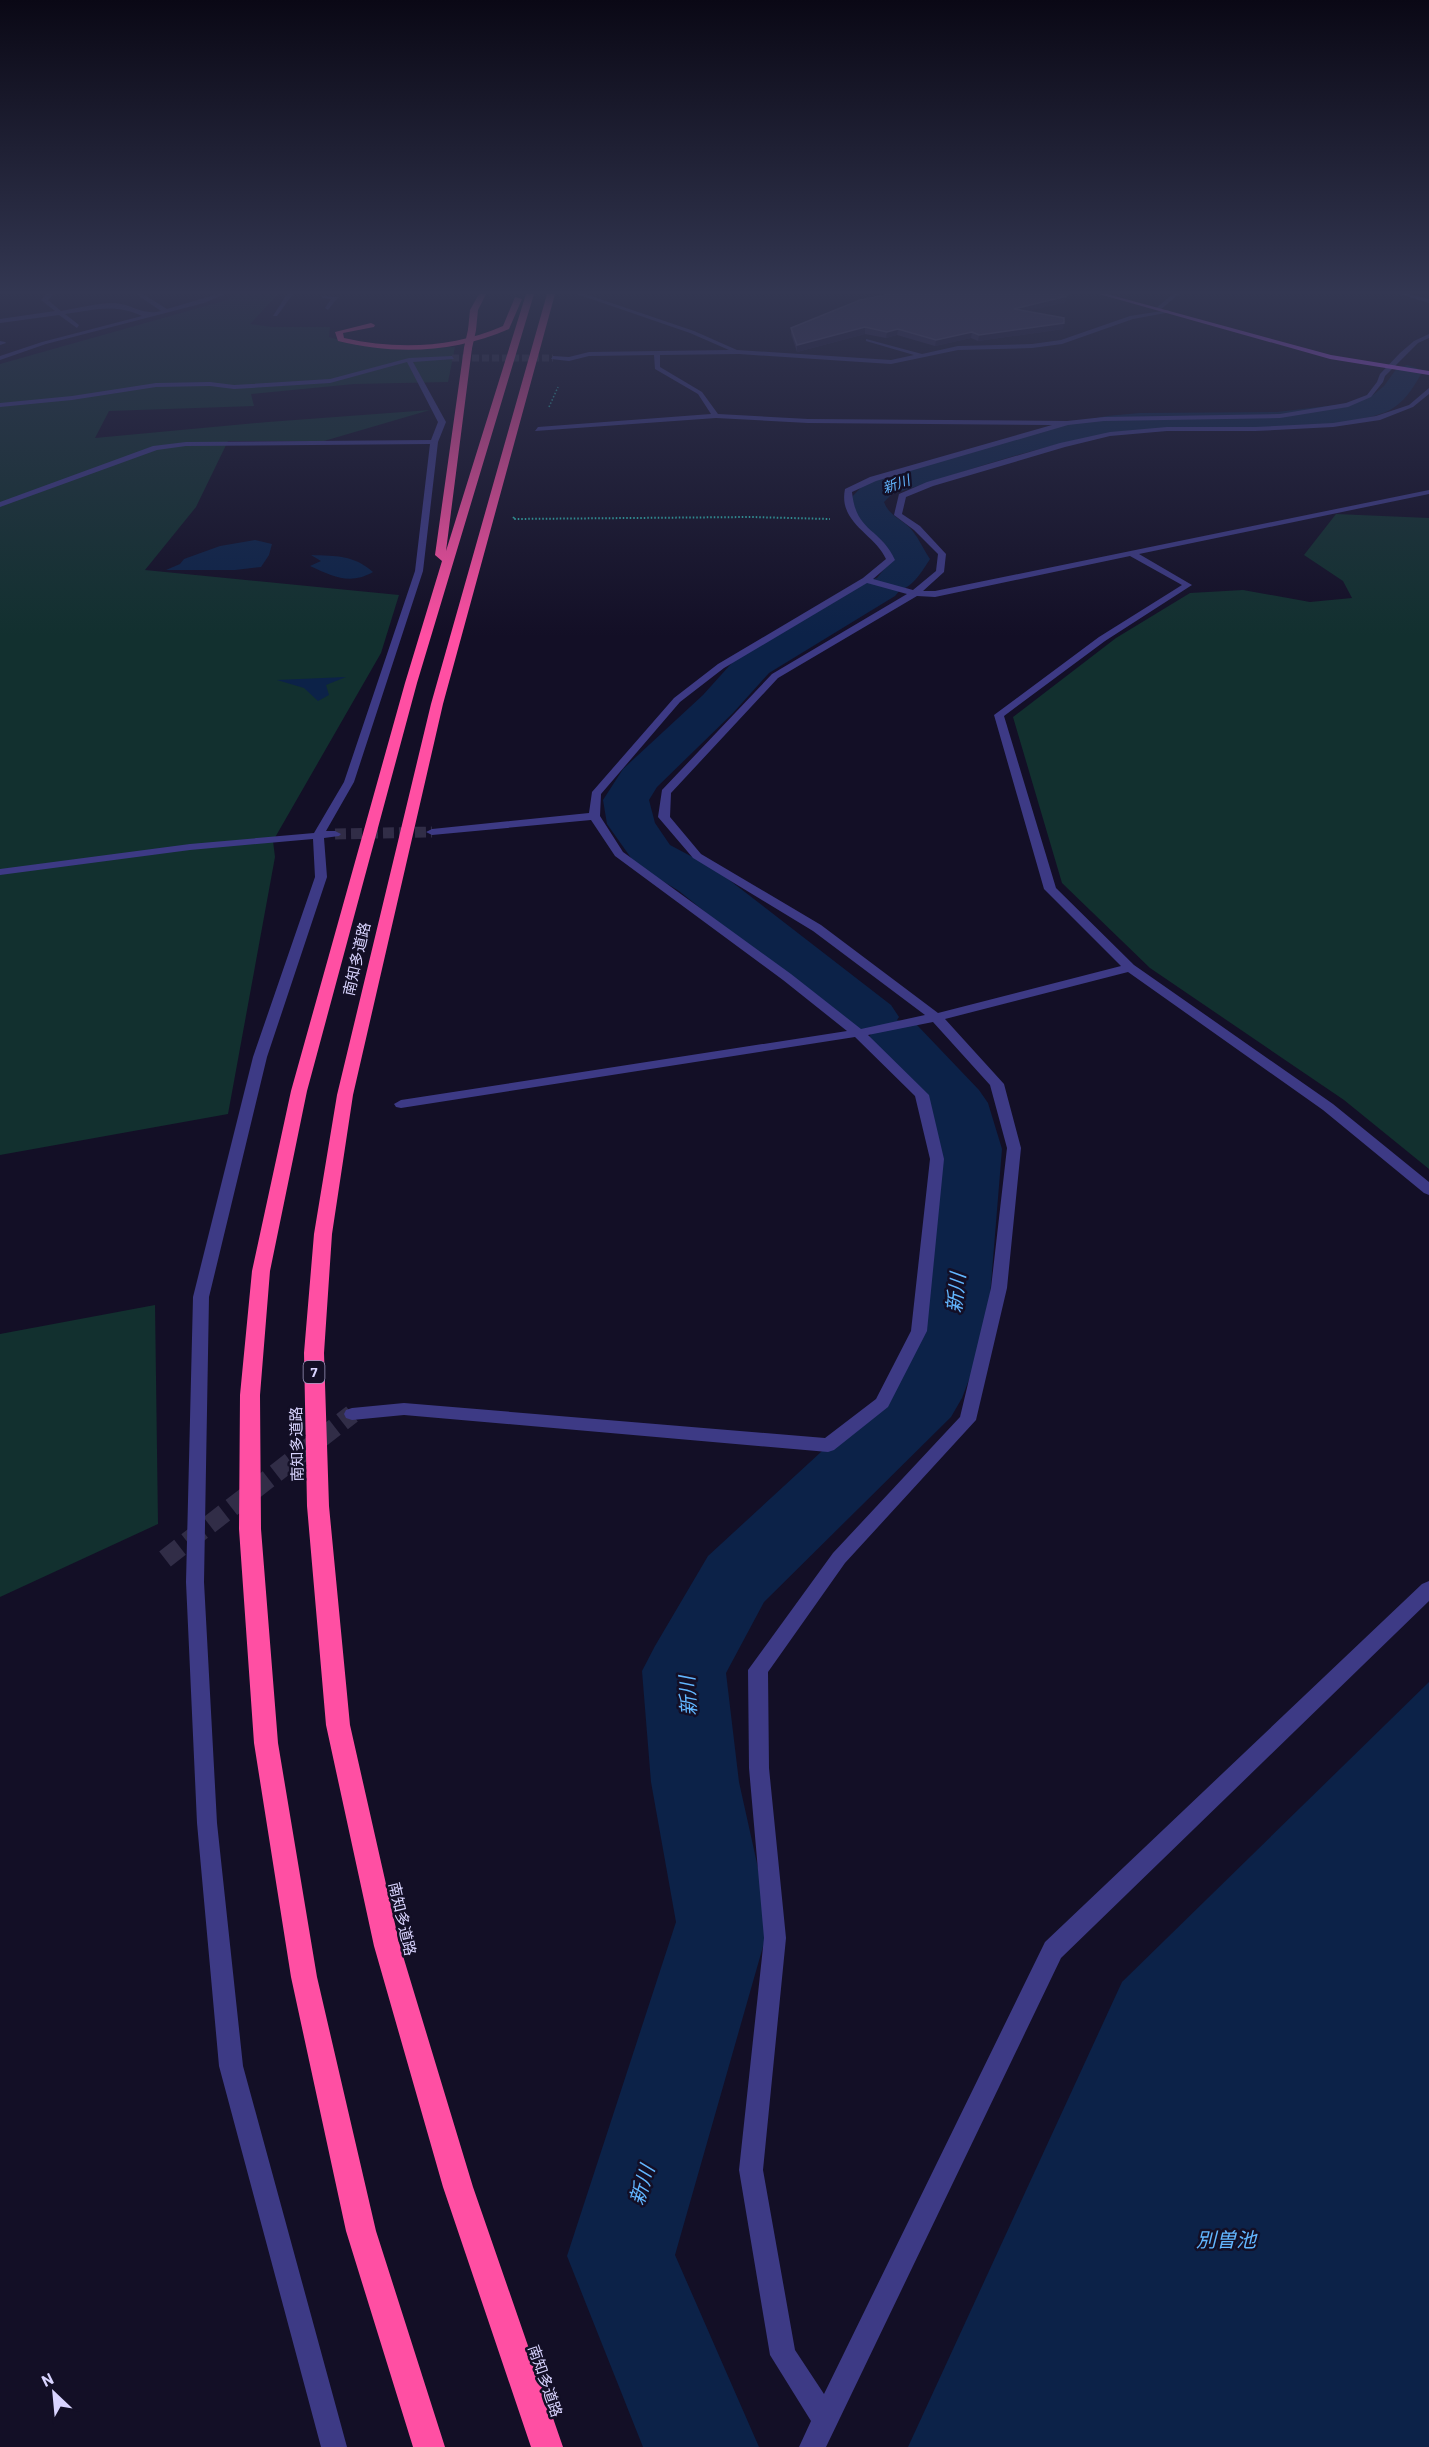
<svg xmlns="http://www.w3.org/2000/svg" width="1429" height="2447" font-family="Barlow,'Noto Sans JP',sans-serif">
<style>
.green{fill:#12302f}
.water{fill:#0c2248}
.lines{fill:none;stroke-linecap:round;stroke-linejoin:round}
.river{fill:#0c2248;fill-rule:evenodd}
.minor-tunnel-far2{stroke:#312d47;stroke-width:7;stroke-dasharray:7 3;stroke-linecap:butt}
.minor-tunnel-far1{stroke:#312d47;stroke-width:11;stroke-dasharray:11 5;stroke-linecap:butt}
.minor-tunnel{stroke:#312d47;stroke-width:19;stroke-dasharray:19 9;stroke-linecap:butt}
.path-far1{stroke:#2fb8b0;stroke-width:1.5;stroke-dasharray:1.5 2;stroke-linecap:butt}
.path{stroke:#2fb8b0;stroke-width:2;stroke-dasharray:1.5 2;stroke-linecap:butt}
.minor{fill:#3d3a85;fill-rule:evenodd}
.major{fill:#c25bff;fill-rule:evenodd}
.highway{fill:#ff4fa3;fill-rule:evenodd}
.highway-bridge{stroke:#ff4fa3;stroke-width:8}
.wall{fill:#312854}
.shaded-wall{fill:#1d163a}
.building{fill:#433a66;stroke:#5a527e;stroke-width:1.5}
.labels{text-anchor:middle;stroke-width:5;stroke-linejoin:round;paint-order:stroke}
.far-water-label{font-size:14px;font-style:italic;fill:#62b6ff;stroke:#130f26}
.shield{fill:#130f26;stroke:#9e99be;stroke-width:1.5}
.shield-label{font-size:14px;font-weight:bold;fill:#d9d4ff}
.street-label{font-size:15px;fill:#d9d4ff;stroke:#130f26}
.near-water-label{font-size:20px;font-style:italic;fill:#62b6ff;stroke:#130f26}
</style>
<rect width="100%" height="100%" fill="#130f26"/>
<g class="green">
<path d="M234 294H278L250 324 272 327H330L329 337C370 351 412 349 455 347L448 382 354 384 251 394 254 406 109 411 95 438 268 422 430 410 324 441H228L196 507 145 570 399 595 381 653 273 841 275 857 228 1114 0 1155V364L227 300Z"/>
<path d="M1336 514 1429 518V1169L1344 1100 1150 968 1062 883 1013 717 1116 638 1190 593 1243 590 1310 602 1352 598 1343 581 1304 555Z"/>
<path d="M155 1305 158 1524 0 1597V1334Z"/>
</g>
<g class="water">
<path d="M255 540 272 544 269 555 261 567 235 570H166L180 564 184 559 220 546Z"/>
<path d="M311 555C336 556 354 555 373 572 350 585 334 577 310 566L321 561Z"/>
<path d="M346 677 326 685 329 695 318 701 304 688 277 680Z"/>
<path d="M1429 1682V2447H908L1122 1982Z"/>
</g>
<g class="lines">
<path class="river" d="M1407 365 1417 368 1421 374C1415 385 1407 398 1396 406 1383 416 1364 418 1349 421 1267 439 1184 422 1103 435 1031 447 962 473 892 494L884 502C889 515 898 517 908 526 917 534 923 549 930 559 923 570 913 587 900 590L895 596 769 673 733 713 657 787 649 800 655 823 670 845 715 869 891 1005 899 1017 897 1020 917 1025 979 1090 988 1103 1002 1149 987 1333 962 1398 951 1417 764 1602 726 1673 739 1782 770 1922 675 2255 759 2447H643L567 2256 676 1922 651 1782 642 1671 655 1646 708 1556 896 1383 917 1333 940 1149 929 1108 869 1037 871 1034 851 1029 679 891 636 865 607 824 603 800 623 769 703 695 739 655 869 580 877 578 893 558 882 541 861 525 849 500 868 480 1049 427 1107 416 1140 413 1277 412 1344 404 1373 395 1384 386 1397 368Z"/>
<path class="minor-tunnel-far2" d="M452 358H553"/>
<path class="minor-tunnel-far1" d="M335 834 432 832"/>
<path class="minor-tunnel" d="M165 1559 352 1414"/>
<g class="path-far1">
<path d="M1060 296 1070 294"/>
<path d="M549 407 558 387"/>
</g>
<path class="path" d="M514 517 513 519 751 517 830 519"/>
<g class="minor">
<path d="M47 294H53L48 300 61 311C78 308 97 303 114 303 133 304 142 316 161 311L136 294H143L167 309 218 294H225L204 303 46 344 0 360V356L42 342 142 316C115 303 94 310 65 314L79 325 77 328 59 315 0 323V319L55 311 41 300Z"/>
<path d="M287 294H293L277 316H273Z"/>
<path d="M577 294H585L694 331 737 350 891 360 914 355 866 341V339L922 354 958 346 1032 344 1061 340 1130 316 1168 310 1171 312 1133 319 1062 344 1032 348 958 350 891 364 739 354 660 355V367L702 392 718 414 808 419 1067 421 1104 417 1280 414 1346 403 1367 395 1377 382 1380 374 1400 353 1414 341 1429 334V338L1418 343 1385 376 1383 382 1371 397 1348 407 1280 418 1104 421 1068 425 876 481 852 492C856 533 880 527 895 560L873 579 913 590 936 571 938 554 914 530 894 515 899 494 927 482 1060 443 1110 432 1167 427H1255L1333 423 1376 416 1409 405 1429 388V394L1413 407 1380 420 1333 427 1255 431H1167L1110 436 1065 447 933 486 906 497 902 514 920 526 946 554 944 572 923 591H935L1429 490V494L1139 554 1192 585 1105 641 1004 716 1056 888 1134 965 1333 1104 1429 1182V1195L1424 1193 1323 1110 1128 972 945 1019 1004 1084 1021 1148 1007 1288 976 1420 845 1563 768 1672 769 1768 786 1938 763 2170 795 2350 824 2394 1045 1942 1422 1584 1429 1581V1601L1061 1958 826 2447H799L811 2421 770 2355 739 2170 764 1938 749 1768 748 1670 833 1553 960 1417 991 1288 1007 1148 990 1085 933 1022 868 1035 929 1095 944 1159 927 1331 888 1407 834 1450 828 1452 404 1415 352 1420 346 1418 344 1414 346 1410 352 1408 404 1403 825 1438 876 1399 911 1331 930 1159 915 1096 855 1037 401 1108 396 1107 394 1104 401 1100 847 1031 783 980 615 856 591 820 432 835 426 832 432 829 589 813 592 792 674 698 718 664 863 578 886 559C875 534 838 523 845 489L870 477 1052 425 808 423 716 418 535 431 538 427 711 414 698 394 655 369 654 355 589 356 569 361 551 359 553 356 569 357 589 352 729 350 690 333ZM1130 556 1182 585 1099 637 994 715 1044 889 1121 966 938 1013 821 925 701 854 670 817 671 793 778 678 917 596 935 597ZM867 583 907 594 772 674 662 790 658 817 693 858 813 931 925 1015 861 1029 791 974 623 852 600 816 601 794 680 702 724 668Z"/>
<path d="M1173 294H1179L1160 310H1156V308Z"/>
<path d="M1400 294H1408L1429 299V303Z"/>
<path d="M322 296 338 297 328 310 325 308 331 299 322 298Z"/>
<path d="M0 341 5 342 6 343 0 345Z"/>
<path d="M452 356 454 359 413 362 446 422 438 442 423 571 354 782 326 831H335L341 834 339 836 324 838 327 877 267 1057 209 1297 204 1582 217 1823 243 2066 347 2447H321L219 2066 197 1823 186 1582 193 1297 253 1057 315 877 313 839 190 850 0 875V869L190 844 314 833 344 782 415 571 430 444 186 446 157 450 0 507V502L153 446 186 442 431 440 438 422 407 362 330 383 234 389 210 386 156 387 72 400 0 407V403L72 396 156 383 210 382 234 385 330 379 409 358Z"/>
</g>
<path class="major" d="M1099 294H1107L1331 355 1429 371V375L1330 359Z"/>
<g class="highway">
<path d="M479 294H486L478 310 476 330 472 332 468 330 470 310Z"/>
<path d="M526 294H534L417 683 307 1091 270 1271 260 1395 261 1529 278 1743 317 1977 376 2231 445 2447H413L346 2231 291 1977 254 1743 239 1529 240 1395 252 1271 291 1091 405 683 442 561 435 555 464 348 468 346 472 348 446 551Z"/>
<path d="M547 294H555L443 704 353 1095 332 1234 324 1353 329 1506 350 1725 400 1946 473 2187 563 2447H531L443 2187 374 1946 326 1725 307 1506 304 1353 314 1234 337 1095 431 704Z"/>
<path d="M515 297 522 299 509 329C454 353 396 355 338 341L335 332 371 323 375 325 374 327 343 333 344 338C398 350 452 348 503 326Z"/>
</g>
<path class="highway-bridge" d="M468 348 472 330"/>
</g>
<path class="wall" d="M1066 302 1028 311 1063 329 978 341 971 338 935 346 897 335 886 338 865 334 797 352 791 334V328Z"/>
<g class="shaded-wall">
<path d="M1067 296 1066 302 1014 315V309Z"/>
<path d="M1064 323 1063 329 978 341 979 335Z"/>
<path d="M865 327V334L797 352V345Z"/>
<path d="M898 329 897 335 886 338 887 332Z"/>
<path d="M972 332 971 338 935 346 936 340Z"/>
</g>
<path class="building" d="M890 294H1058L1067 296 1014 309 1064 318V323L979 335 972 332 936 340 898 329 887 332 865 327 797 345 791 328 860 300Z"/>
<linearGradient id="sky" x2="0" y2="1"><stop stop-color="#0a0815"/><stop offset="0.46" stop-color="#333752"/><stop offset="1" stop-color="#333752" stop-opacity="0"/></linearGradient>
<rect width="1429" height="636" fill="url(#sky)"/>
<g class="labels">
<g class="far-water-label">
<text transform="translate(896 484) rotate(-19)" y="5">新川</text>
</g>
<rect class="shield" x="303.5" y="1361" width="21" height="22" rx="4.5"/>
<g class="shield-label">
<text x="314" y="1377">7</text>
</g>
<g class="street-label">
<text transform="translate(357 959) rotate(-77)" y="5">南知多道路</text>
<text transform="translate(297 1444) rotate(-91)" y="5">南知多道路</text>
<text transform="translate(402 1919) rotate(77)" y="5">南知多道路</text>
<text transform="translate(545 2381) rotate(71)" y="5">南知多道路</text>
</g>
<g class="near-water-label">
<text transform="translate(956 1293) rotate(-84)" y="7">新川</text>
<text transform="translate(688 1696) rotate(-93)" y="7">新川</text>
<text transform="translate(642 2185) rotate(-73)" y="7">新川</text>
<text x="1226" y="2247">別曽池</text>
</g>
</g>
<g transform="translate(54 2393) rotate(334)" stroke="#130f26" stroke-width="4.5" paint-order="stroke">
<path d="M0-4.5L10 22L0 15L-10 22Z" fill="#d9d4ff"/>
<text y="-9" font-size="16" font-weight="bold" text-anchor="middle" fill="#d9d4ff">N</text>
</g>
</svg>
